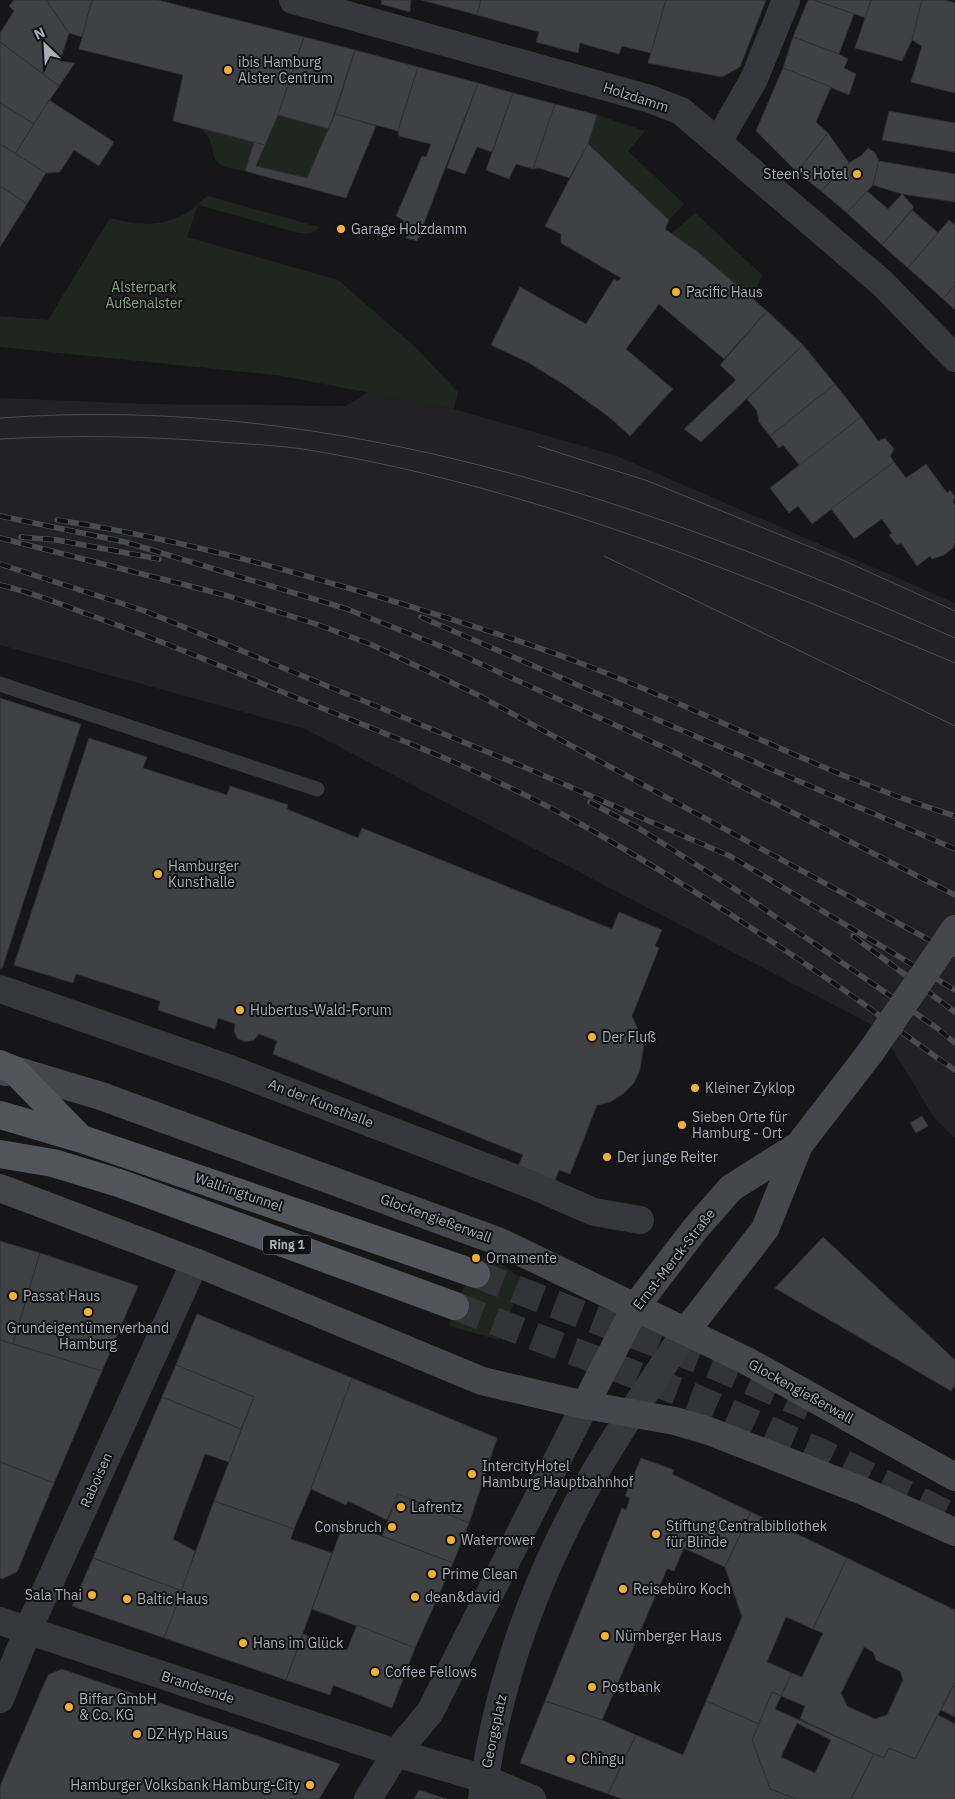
<svg xmlns="http://www.w3.org/2000/svg" width="955" height="1799" font-family="'IBM Plex Sans',sans-serif">
<style>
.built{fill:#222225}
.green{fill:#1e261f}
.building{fill:#404145;stroke:#303034;fill-rule:evenodd}
.lines{fill:none;stroke-linecap:round;stroke-linejoin:round}
.primary-tunnel{stroke:#333438;stroke-width:28;stroke-dasharray:28 14;stroke-linecap:butt}
.lane{stroke:#37383d;stroke-width:15}
.street{stroke:#37383d;stroke-width:28}
.secondary{stroke:#45474d;stroke-width:28}
.primary{stroke:#53555c;stroke-width:28}
.tram{stroke:#4a4c52;stroke-width:1}
.rail-casing{stroke:#4a4c52;stroke-width:5.5}
.rail{stroke:#111113;stroke-width:4;stroke-dasharray:11;stroke-linecap:butt}
.secondary-bridge{stroke:#45474d;stroke-width:28}
.poi-dot{fill:#f2b134;stroke:#111113;stroke-width:2}
.labels{text-anchor:middle;stroke-width:4;stroke-linejoin:round;paint-order:stroke}
.shield{fill:#111113;stroke:#7b7e86;stroke-width:1}
.shield-label{font-size:12px;font-weight:bold;fill:#a8adb8}
.poi-label{font-size:14px;fill:#a8adb8;stroke:#111113;text-anchor:start}
.street-label{font-size:14px;fill:#a8adb8;stroke:#111113}
.park-label{font-size:14px;fill:#7fa381;stroke:#111113}
</style>
<rect width="100%" height="100%" fill="#161618"/>
<path class="built" d="M370 392 454 409 617 456 955 603V1138L935 1119 880 1029 305 729 0 645V398L146 404 345 406Z"/>
<g class="green">
<path d="M278 115 329 129 307 178 257 166Z"/>
<path d="M597 115 645 131 628 151 684 204 669 220 588 144Z"/>
<path d="M198 127 254 142 245 171C194 164 227 147 198 127Z"/>
<path d="M208 196 319 227C314 234 308 234 299 233L198 205 187 237 338 280 415 347 458 392 454 409 277 375 0 347V316L48 320 110 218C141 226 161 228 190 211 197 207 200 200 208 196Z"/>
<path d="M695 213 762 275 752 298 671 234Z"/>
<path d="M477 1254 498 1262 524 1280 499 1340 449 1326Z"/>
</g>
<g class="building">
<path d="M14 0H46L69 33 60 61 75 63 59 86 0 42V33L14 11 9 6Z"/>
<path d="M46 0H92L82 37 69 33Z"/>
<path d="M92 0H158L304 37 278 115 265 145 173 121 183 75 79 49Z"/>
<path d="M382 0H411L410 12 381 4Z"/>
<path d="M421 0H481L477 15Z"/>
<path d="M481 0H666L651 53 622 46 619 54 580 43 578 53 536 42 539 32 477 15Z"/>
<path d="M666 0H766L740 67 722 77 648 63Z"/>
<path d="M808 0H814L854 14 839 54 793 37Z"/>
<path d="M814 0H871L866 18Z"/>
<path d="M871 0H922L912 40 902 61 855 48Z"/>
<path d="M922 0H944L955 3V93L911 82 922 46 912 40Z"/>
<path d="M304 37 355 50 329 129 278 115Z"/>
<path d="M793 37 839 54 848 59 844 68 856 74 849 95 783 68Z"/>
<path d="M0 42 59 86 34 124 0 103Z"/>
<path d="M355 50 418 67 398 131 335 114Z"/>
<path d="M418 67 478 83 417 241 406 238 407 231 403 220 396 216 422 156 426 157 431 144 399 136 398 131Z"/>
<path d="M783 68 831 87 816 122 828 133 797 172 756 131Z"/>
<path d="M478 83 513 93 492 152 477 147 465 174 447 168Z"/>
<path d="M513 93 555 104 533 169 516 164 509 179 486 170Z"/>
<path d="M49 100 114 142 99 166 74 150 60 172 46 173 15 154Z"/>
<path d="M0 103 34 124 15 154 0 144Z"/>
<path d="M555 104 597 115 588 144 569 178 539 168 533 169Z"/>
<path d="M889 111 955 123V152L882 140Z"/>
<path d="M335 114 376 126 346 198 245 171 254 142 265 145 256 166 307 178Z"/>
<path d="M828 133 849 163 821 191 797 172Z"/>
<path d="M0 144 46 173 27 204 0 186Z"/>
<path d="M588 144 669 220 665 229 698 252 767 311 724 359 659 304 626 349 673 389 630 436 609 417 566 386 529 363 491 345 520 287 586 324 614 279 618 281 621 278 561 243V234L545 226Z"/>
<path d="M868 148 875 153 879 161 873 185 847 213 821 191 849 163 862 155Z"/>
<path d="M879 161 955 174V202L902 194 873 185Z"/>
<path d="M0 186 27 204 0 247Z"/>
<path d="M867 191 888 209 902 194 914 207 882 245 847 213Z"/>
<path d="M912 210 938 233 908 268 882 245Z"/>
<path d="M949 220 955 225V285L943 299 908 268Z"/>
<path d="M955 285V310L943 299Z"/>
<path d="M767 311 803 345 701 442 684 429 736 380 720 365Z"/>
<path d="M803 345 835 384 770 436 759 422 757 411 747 399Z"/>
<path d="M835 384 861 417 800 466 783 445 779 448 770 436Z"/>
<path d="M861 417 878 441 885 438 894 449 890 456 894 462 812 524 798 506 789 513 770 488Z"/>
<path d="M894 462 906 478 926 464 947 493 950 490 955 497 953 502 955 505V543L953 548 944 555 932 559 930 556 917 566 901 543 897 545 889 535 892 533 882 519 854 539 831 509Z"/>
<path d="M0 698 81 724 2 969 0 968Z"/>
<path d="M89 738 147 757 143 768 227 795 230 786 288 805 287 809 358 838 362 828 612 929 619 912 662 930 655 946 659 948 632 1016 644 1044 640 1070 634 1083 623 1094 610 1102 597 1105 570 1174 559 1170 551 1190 514 1175 523 1155 273 1054 277 1041 259 1034 254 1040 246 1042 238 1039 234 1032 235 1024 218 1018 215 1029 158 1010 160 1001 76 974 73 983 14 965Z"/>
<path d="M922 1116 928 1126 916 1133 910 1123Z"/>
<path d="M823 1237 955 1360V1385L951 1391 775 1288Z"/>
<path d="M0 1241 40 1253 13 1344 0 1340Z"/>
<path d="M40 1253 138 1286 102 1371 13 1344Z"/>
<path d="M197 1314 352 1378 311 1489 294 1529 214 1501 254 1397 176 1365Z"/>
<path d="M0 1340 102 1371 54 1483 0 1462Z"/>
<path d="M176 1365 254 1397 241 1429 162 1397Z"/>
<path d="M352 1378 497 1438 469 1523 398 1494 387 1520 348 1501 346 1505 311 1489Z"/>
<path d="M162 1397 241 1429 229 1462 205 1454 173 1539 195 1551 182 1591 93 1558Z"/>
<path d="M641 1458 674 1470 672 1474 751 1512 725 1567 684 1548 674 1571 667 1569 602 1720 545 1701 622 1508 626 1510 630 1498 625 1496Z"/>
<path d="M0 1462 54 1483 17 1572 2 1579 0 1578Z"/>
<path d="M398 1494 469 1523 453 1563 382 1536Z"/>
<path d="M214 1501 294 1529 291 1539 332 1553 286 1680 164 1638Z"/>
<path d="M751 1512 847 1558 813 1629 786 1617 767 1662 792 1673 781 1696 772 1692 759 1724 706 1701 742 1617 725 1567Z"/>
<path d="M344 1522 453 1563 415 1648 312 1609Z"/>
<path d="M93 1558 182 1591 164 1638 72 1606Z"/>
<path d="M847 1558 955 1610V1682L915 1759 889 1748 884 1758 874 1754 800 1719 805 1706 781 1696 792 1673 802 1677 823 1633 813 1629ZM864 1647 873 1652 876 1660 900 1671 903 1680 887 1715 875 1719 847 1706 841 1693Z"/>
<path d="M357 1625 415 1648 392 1708 333 1685 330 1695 286 1680 303 1634 347 1650Z"/>
<path d="M62 1669 163 1704 340 1764 319 1799H0V1786L48 1675Z"/>
<path d="M955 1682V1717L941 1710Z"/>
<path d="M772 1692 781 1696 775 1709 874 1754 851 1799H796L770 1789 752 1740ZM797 1723 831 1740 815 1773 781 1757Z"/>
<path d="M545 1701 602 1720 636 1735 608 1794 520 1763Z"/>
<path d="M706 1701 759 1724 752 1740 770 1789 796 1799H622L608 1794 636 1735 683 1755Z"/>
<path d="M938 1715 955 1724V1799H851L874 1754 884 1758 889 1748 915 1759Z"/>
<path d="M419 1790 447 1799H414Z"/>
</g>
<g class="lines">
<g class="primary-tunnel">
<path d="M476 1274 713 1365 810 1407"/>
<path d="M455 1306 693 1397 822 1453 955 1518"/>
</g>
<path class="lane" d="M0 684 317 789"/>
<g class="street">
<path d="M293 0 650 99 681 111 882 283 955 358"/>
<path d="M718 142 754 79 786 0"/>
<path d="M0 989 230 1069 532 1185 594 1212 640 1220"/>
<path d="M0 1621 396 1753 485 1779 532 1799"/>
<path d="M0 1699 28 1630 195 1262"/>
<path d="M368 1799 396 1753 430 1712 585 1405"/>
<path d="M482 1799C496 1687 535 1579 590 1481 619 1429 654 1380 686 1331"/>
</g>
<g class="secondary">
<path d="M6 1072 14 1070 101 1096 500 1242 747 1361 955 1477"/>
<path d="M0 1188 195 1262 482 1381 585 1405 675 1421 709 1431 863 1491 955 1532"/>
<path d="M686 1331 765 1229 799 1145 870 1053"/>
<path d="M585 1405 636 1306 695 1229 731 1188 799 1145"/>
</g>
<g class="primary">
<path d="M0 1064 14 1070 80 1138"/>
<path d="M0 1115 82 1139 476 1274"/>
<path d="M0 1154 53 1163 119 1183 455 1306"/>
</g>
<g class="tram">
<path d="M0 418C339 393 651 503 955 638"/>
<path d="M0 439C73 435 147 436 219 442 247 444 275 445 303 449 534 487 741 573 955 663"/>
<path d="M538 446 648 481 847 562 955 611"/>
<path d="M604 556 955 726"/>
</g>
<g class="rail-casing">
<g id="rail">
<path d="M0 516 125 542 347 609 448 649 670 750 955 895"/>
<path d="M57 520C174 538 286 569 399 603 460 622 521 640 580 663 707 711 826 776 955 816"/>
<path d="M21 537 57 540 159 559"/>
<path d="M0 538 225 595 316 624 370 644 478 695 955 954"/>
<path d="M0 564 145 611 524 767 730 856 955 990"/>
<path d="M0 585C30 592 58 603 87 614 148 636 208 660 268 686 371 729 478 767 575 821 663 870 749 925 832 982 874 1010 913 1042 955 1070"/>
<path d="M421 617 955 849"/>
<path d="M590 802 640 829 741 893 937 1028 955 1043"/>
<path d="M853 936 955 1012"/>
</g>
</g>
<use href="#rail" class="rail"/>
<path class="secondary-bridge" d="M870 1053 955 929"/>
</g>
<g class="poi-dot">
<circle cx="228" cy="70" r="5"/>
<circle cx="857" cy="174" r="5"/>
<circle cx="341" cy="229" r="5"/>
<circle cx="676" cy="292" r="5"/>
<circle cx="158" cy="874" r="5"/>
<circle cx="240" cy="1010" r="5"/>
<circle cx="592" cy="1037" r="5"/>
<circle cx="695" cy="1088" r="5"/>
<circle cx="682" cy="1125" r="5"/>
<circle cx="607" cy="1157" r="5"/>
<circle cx="476" cy="1258" r="5"/>
<circle cx="13" cy="1296" r="5"/>
<circle cx="88" cy="1312" r="5"/>
<circle cx="472" cy="1474" r="5"/>
<circle cx="401" cy="1507" r="5"/>
<circle cx="392" cy="1527" r="5"/>
<circle cx="656" cy="1534" r="5"/>
<circle cx="451" cy="1540" r="5"/>
<circle cx="432" cy="1574" r="5"/>
<circle cx="623" cy="1589" r="5"/>
<circle cx="92" cy="1595" r="5"/>
<circle cx="415" cy="1597" r="5"/>
<circle cx="127" cy="1599" r="5"/>
<circle cx="605" cy="1636" r="5"/>
<circle cx="243" cy="1643" r="5"/>
<circle cx="375" cy="1672" r="5"/>
<circle cx="592" cy="1687" r="5"/>
<circle cx="69" cy="1707" r="5"/>
<circle cx="137" cy="1734" r="5"/>
<circle cx="571" cy="1759" r="5"/>
<circle cx="310" cy="1785" r="5"/>
</g>
<g class="labels">
<rect class="shield" x="263" y="1235.5" width="48" height="19" rx="4"/>
<g class="shield-label">
<text x="287" y="1249">Ring 1</text>
</g>
<g class="poi-label">
<text x="238" y="67">ibis Hamburg<tspan x="238" dy="16">Alster Centrum</tspan></text>
<text x="847" y="179" text-anchor="end">Steen's Hotel</text>
<text x="351" y="234">Garage Holzdamm</text>
<text x="686" y="297">Pacific Haus</text>
<text x="168" y="871">Hamburger<tspan x="168" dy="16">Kunsthalle</tspan></text>
<text x="250" y="1015">Hubertus-Wald-Forum</text>
<text x="602" y="1042">Der Fluß</text>
<text x="705" y="1093">Kleiner Zyklop</text>
<text x="692" y="1122">Sieben Orte für<tspan x="692" dy="16">Hamburg - Ort</tspan></text>
<text x="617" y="1162">Der junge Reiter</text>
<text x="486" y="1263">Ornamente</text>
<text x="23" y="1301">Passat Haus</text>
<text x="88" y="1333" text-anchor="middle">Grundeigentümerverband<tspan x="88" dy="16">Hamburg</tspan></text>
<text x="482" y="1471">IntercityHotel<tspan x="482" dy="16">Hamburg Hauptbahnhof</tspan></text>
<text x="411" y="1512">Lafrentz</text>
<text x="666" y="1531">Stiftung Centralbibliothek<tspan x="666" dy="16">für Blinde</tspan></text>
<text x="382" y="1532" text-anchor="end">Consbruch</text>
<text x="461" y="1545">Waterrower</text>
<text x="442" y="1579">Prime Clean</text>
<text x="633" y="1594">Reisebüro Koch</text>
<text x="82" y="1600" text-anchor="end">Sala Thai</text>
<text x="425" y="1602">dean&amp;david</text>
<text x="137" y="1604">Baltic Haus</text>
<text x="615" y="1641">Nürnberger Haus</text>
<text x="253" y="1648">Hans im Glück</text>
<text x="385" y="1677">Coffee Fellows</text>
<text x="602" y="1692">Postbank</text>
<text x="79" y="1704">Biffar GmbH<tspan x="79" dy="16">&amp; Co. KG</tspan></text>
<text x="147" y="1739">DZ Hyp Haus</text>
<text x="581" y="1764">Chingu</text>
<text x="300" y="1790" text-anchor="end">Hamburger Volksbank Hamburg-City</text>
</g>
<g class="street-label">
<text transform="translate(636 97) rotate(18)" y="5">Holzdamm</text>
<text transform="translate(321 1103) rotate(21)" y="5">An der Kunsthalle</text>
<text transform="translate(239 1192) rotate(19)" y="5">Wallringtunnel</text>
<text transform="translate(436 1218) rotate(20)" y="5">Glockengießerwall</text>
<text transform="translate(674 1259) rotate(-52)" y="5">Ernst-Merck-Straße</text>
<text transform="translate(801 1391) rotate(29)" y="5">Glockengießerwall</text>
<text transform="translate(96 1480) rotate(-66)" y="5">Raboisen</text>
<text transform="translate(198 1687) rotate(18)" y="5">Brandsende</text>
<text transform="translate(494 1731) rotate(-78)" y="5">Georgsplatz</text>
</g>
<g class="park-label">
<text x="144" y="292">Alsterpark<tspan x="144" dy="16">Außenalster</tspan></text>
</g>
</g>
<g transform="translate(45 45) rotate(335)" stroke="#111113" stroke-width="4" paint-order="stroke">
<path d="M0-4L9 19L0 12L-9 19Z" fill="#a8adb8"/>
<text y="-8" font-size="14" font-weight="bold" text-anchor="middle" fill="#a8adb8">N</text>
</g>
</svg>
